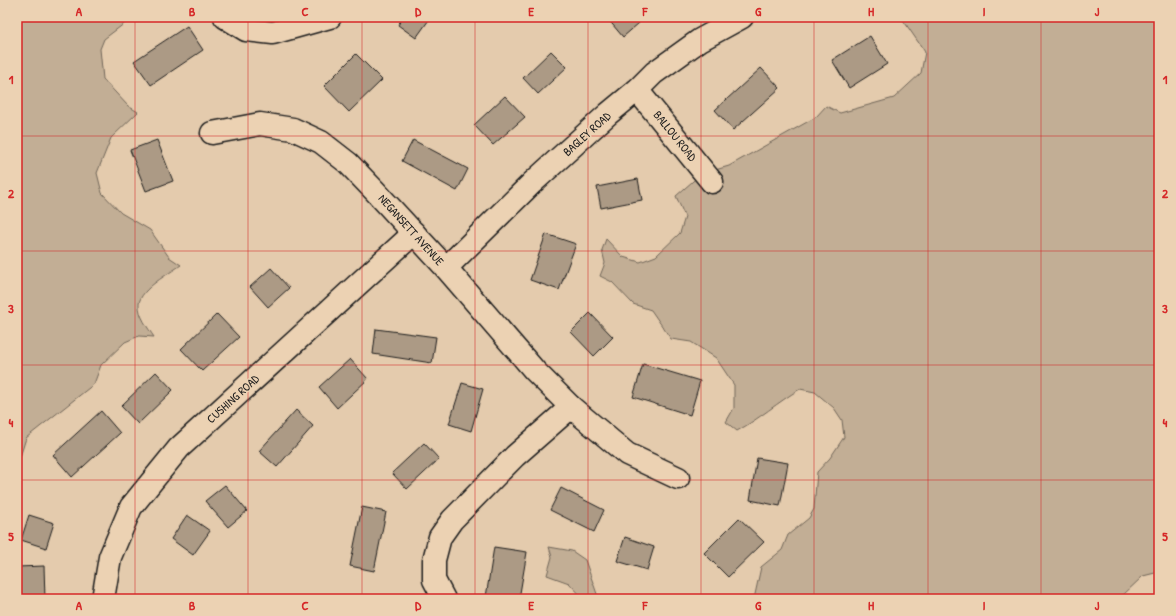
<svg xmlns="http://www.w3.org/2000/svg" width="1176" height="616" font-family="'Patrick Hand',sans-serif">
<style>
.green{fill:#c2ae95;stroke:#6f6558}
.building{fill:#ac9a85;stroke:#1c1c1c}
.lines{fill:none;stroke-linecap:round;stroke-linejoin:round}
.minor-casing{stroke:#1c1c1c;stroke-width:25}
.minor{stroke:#ecd2b3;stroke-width:22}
.grid{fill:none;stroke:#d62828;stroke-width:1;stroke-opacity:0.55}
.labels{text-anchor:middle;stroke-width:3;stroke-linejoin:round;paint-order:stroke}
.street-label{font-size:12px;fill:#1c1c1c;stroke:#ecd2b3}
.neatline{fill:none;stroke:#d62828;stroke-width:1.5}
.grid-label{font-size:13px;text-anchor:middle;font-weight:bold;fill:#d62828}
</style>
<rect width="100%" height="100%" fill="#e4cbad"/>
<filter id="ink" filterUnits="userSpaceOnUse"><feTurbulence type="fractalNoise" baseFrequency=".025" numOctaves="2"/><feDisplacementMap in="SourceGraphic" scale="8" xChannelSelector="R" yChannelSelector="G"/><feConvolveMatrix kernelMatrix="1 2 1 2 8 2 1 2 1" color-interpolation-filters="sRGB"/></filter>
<g filter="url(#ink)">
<g class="green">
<path d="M17 17H133L104 39 100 49 103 79 128 106 138 112 111 138 97 173 102 193 121 213 150 230 169 257 181 265C170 273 140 289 139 304 138 315 148 328 154 337L139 336 125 342 101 365 94 384 26 438 20 457 17 460Z"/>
<path d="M901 17H1159V572L1143 576 1121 597V599H754L761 567 782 550 788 535 809 518 814 509 817 472 830 458 844 437 842 420 834 408 815 392 800 389C778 402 759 419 737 431L726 422 734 408V385L716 358 691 342 671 339 651 310 633 304 612 282 600 276 605 263 602 250 606 239 623 257 640 262 656 256 680 233 685 217 676 196 701 174 729 166 816 117 826 106 840 113 894 98 921 73 925 52Z"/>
<path d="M549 547 572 551 585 560 597 594 602 599H584L569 583 547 575 552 557Z"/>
</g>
<g class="building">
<path d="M403 17H431L416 38 398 25Z"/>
<path d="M608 17H634L639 23 623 37 607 18Z"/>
<path d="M187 26 203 50 151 85 134 61Z"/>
<path d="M870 36 887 64 849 88 832 60Z"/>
<path d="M551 51 567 67 538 94 523 78Z"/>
<path d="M356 54 382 80 349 112 324 86Z"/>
<path d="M761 68 780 88 733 130 715 110Z"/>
<path d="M505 96 525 117 493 145 474 125Z"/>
<path d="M157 140 173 181 146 191 130 150Z"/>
<path d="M413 140 468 169 457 191 402 161Z"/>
<path d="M638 179 642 200 601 208 597 187Z"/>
<path d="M546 234 576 244 559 290 530 280Z"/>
<path d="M271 268 289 288 268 307 250 287Z"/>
<path d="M590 313 613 337 594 356 571 332Z"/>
<path d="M217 314 239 337 202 371 181 349Z"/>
<path d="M376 329 436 337 432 363 373 354Z"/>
<path d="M350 359 368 379 337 408 319 387Z"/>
<path d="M643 364 700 381 690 415 633 397Z"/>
<path d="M156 372 173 390 138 424 121 406Z"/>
<path d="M462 383 483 389 471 431 449 424Z"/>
<path d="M296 410 313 426 277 467 259 451Z"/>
<path d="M101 411 120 433 72 477 53 455Z"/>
<path d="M424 443 439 459 407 489 392 473Z"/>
<path d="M757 458 788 463 780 506 750 500Z"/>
<path d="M225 485 247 511 228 527 205 501Z"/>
<path d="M561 488 604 510 594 532 550 510Z"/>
<path d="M362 507 386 512 374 571 350 566Z"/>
<path d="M29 515 54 523 46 548 21 540Z"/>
<path d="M187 515 210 531 193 555 171 539Z"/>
<path d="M739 518 764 542 728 577 704 553Z"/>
<path d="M625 537 654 547 647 570 617 561Z"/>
<path d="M494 547 527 552 519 599H497L486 597Z"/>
<path d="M44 566 45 599H17V567Z"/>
</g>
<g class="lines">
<g class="minor-casing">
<g id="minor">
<path d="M225 17 246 30 273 33 330 17"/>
<path d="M637 90 712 182"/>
<path d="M212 133 260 124 293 129 321 142 348 163 375 191 446 268 535 371 571 407 627 454 678 478"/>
<path d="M446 268 532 183 608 114 637 90 654 73 700 40 742 17"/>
<path d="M103 599 110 557 131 507 179 448 414 233"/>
<path d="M444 599 434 580V560L440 537 452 520 515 456 571 407"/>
</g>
</g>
<use href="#minor" class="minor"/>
</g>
</g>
<path class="grid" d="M135 17V599M248 17V599M362 17V599M475 17V599M588 17V599M701 17V599M814 17V599M928 17V599M1041 17V599M17 136H1159M17 251H1159M17 365H1159M17 480H1159"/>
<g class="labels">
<g class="street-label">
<text transform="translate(587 134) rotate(-42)" y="4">BAGLEY ROAD</text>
<text transform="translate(675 136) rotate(51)" y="4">BALLOU ROAD</text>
<text transform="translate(411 230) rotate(48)" y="4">NEGANSETT AVENUE</text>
<text transform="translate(233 399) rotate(-42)" y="4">CUSHING ROAD</text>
</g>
</g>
<rect width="1176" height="616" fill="none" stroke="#ecd2b3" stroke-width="44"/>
<rect x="22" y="22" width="1132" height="572" class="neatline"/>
<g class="grid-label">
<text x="79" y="16">A</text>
<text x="192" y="16">B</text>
<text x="305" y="16">C</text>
<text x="418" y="16">D</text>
<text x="531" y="16">E</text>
<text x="645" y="16">F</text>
<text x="758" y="16">G</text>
<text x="871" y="16">H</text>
<text x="984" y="16">I</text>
<text x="1097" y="16">J</text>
<text x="11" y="84">1</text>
<text x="1165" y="84">1</text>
<text x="11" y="198">2</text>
<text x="1165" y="198">2</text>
<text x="11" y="313">3</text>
<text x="1165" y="313">3</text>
<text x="11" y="427">4</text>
<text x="1165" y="427">4</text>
<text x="11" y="541">5</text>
<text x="1165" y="541">5</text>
<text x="79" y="610">A</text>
<text x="192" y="610">B</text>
<text x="305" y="610">C</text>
<text x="418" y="610">D</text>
<text x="531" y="610">E</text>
<text x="645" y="610">F</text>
<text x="758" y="610">G</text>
<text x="871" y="610">H</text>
<text x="984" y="610">I</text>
<text x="1097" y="610">J</text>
</g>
</svg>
